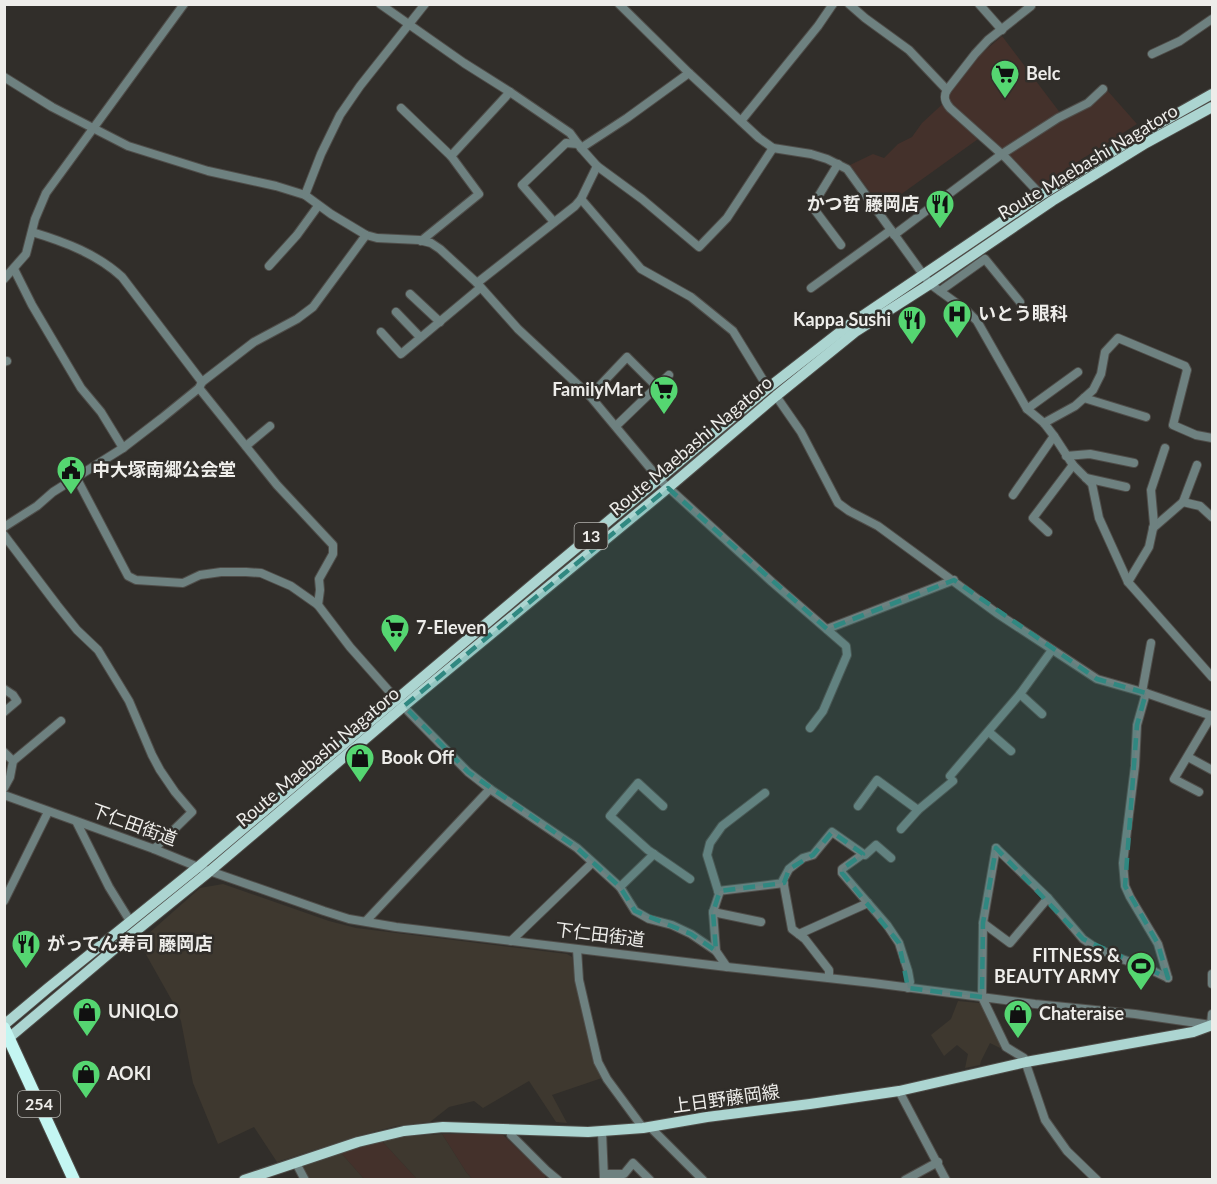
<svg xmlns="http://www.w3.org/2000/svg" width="1217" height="1184" font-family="Lato,'Noto Sans JP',sans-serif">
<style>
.commercial{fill:#44312b}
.built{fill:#3e382f}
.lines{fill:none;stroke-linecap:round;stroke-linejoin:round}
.minor-casing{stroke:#4f4d49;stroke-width:10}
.major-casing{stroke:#4f4d49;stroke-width:12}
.highway-casing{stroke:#4f4d49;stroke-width:14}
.minor{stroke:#6e8180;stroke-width:8}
.major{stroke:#acd5d1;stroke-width:10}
.highway{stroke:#c4f6f2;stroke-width:12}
.marked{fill:#308881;fill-opacity:0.2;stroke:#308881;stroke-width:4.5;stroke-dasharray:12 8;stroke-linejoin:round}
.labels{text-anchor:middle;stroke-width:5;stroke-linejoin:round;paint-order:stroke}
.shield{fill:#312e2a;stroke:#b5b4b0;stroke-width:1.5}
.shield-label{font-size:16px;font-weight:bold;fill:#eeedea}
.poi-label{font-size:18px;font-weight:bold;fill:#eeedea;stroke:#312e2a;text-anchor:start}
.street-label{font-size:18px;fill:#eeedea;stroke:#312e2a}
</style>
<rect width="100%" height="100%" fill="#312e2a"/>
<g class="commercial">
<path d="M1002 36 1064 118 1106 89 1137 124 1038 187 985 134 882 208 850 165 873 154 884 158 898 144 912 137 922 123 948 99 954 86 981 54Z"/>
<path d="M442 1134H502L546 1176 544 1179H472L466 1172Z"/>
<path d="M382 1141 417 1179H364L341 1153Z"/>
</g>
<g class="built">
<path d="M223 884 329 921 356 928 567 954 572 957 577 987 595 1064 602 1078 552 1095 567 1123 556 1122 529 1081 483 1108 474 1101 449 1107 430 1122 396 1126 358 1136 277 1162 254 1127 218 1144 193 1083 181 1021 175 1006 139 942 200 888Z"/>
<path d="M958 1001 979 1003 985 1010 1000 1042V1048L990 1043 981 1061 980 1065 965 1068 968 1054 957 1045 944 1056 931 1035 951 1019Z"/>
<path d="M442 1134 466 1172 472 1179H417L382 1141 397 1137Z"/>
<path d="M341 1153 364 1179H309L301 1166Z"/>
</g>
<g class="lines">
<g class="minor-casing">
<g id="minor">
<path d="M380 4 464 63 510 92 570 133 581 148 597 166 581 199 575 206 477 283"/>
<path d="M619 4 689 73 759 138 773 148 811 154 827 159 847 169 930 284 966 310 977 321 1027 409 1044 423 1054 436 1073 465 1092 484 1099 518 1128 582 1212 677"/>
<path d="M849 4 865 18 909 50 947 90"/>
<path d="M979 4 1002 30"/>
<path d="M1030 4 1031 6 988 40 975 54 947 90C943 97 945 102 950 108L1006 158 1041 195"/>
<path d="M1152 54 1180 41 1212 19"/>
<path d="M4 77 52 107 128 146 208 171 276 186 305 195 331 214 366 235 377 238 419 240 431 243 440 249 477 283 518 329 590 396 660 480 772 582 846 646 847 655 823 711 810 728"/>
<path d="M401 108 451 156"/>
<path d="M741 121 818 26 833 4"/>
<path d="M581 148 627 118 689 73"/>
<path d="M838 164 813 205 814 209 841 245"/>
<path d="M597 166 642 199 699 247 727 218 773 148"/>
<path d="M305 195 321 154 340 115 360 86 425 4"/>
<path d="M581 199 641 269 691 297 733 331 768 388"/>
<path d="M554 222 522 185 566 143 578 144"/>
<path d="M32 232C65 242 97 254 122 277L202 382"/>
<path d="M894 235 1002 154 1058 118 1088 103 1103 89"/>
<path d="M421 241 479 194 451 156 510 92"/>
<path d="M269 266 297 235 318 206"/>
<path d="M14 269 32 305 81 388 101 412 123 448"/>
<path d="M4 279 26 254 35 219 46 193 184 4"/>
<path d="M811 288 891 230"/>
<path d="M940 291 985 259 1020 302"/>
<path d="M410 294 440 322"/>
<path d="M396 312 420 337"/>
<path d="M381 332 401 354 480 288"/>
<path d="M4 362 7 361"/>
<path d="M199 388 277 485 333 545V554L319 579 320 590 318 605"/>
<path d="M590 396 627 357 657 387"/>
<path d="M776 396 801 432 838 503 849 511 878 526 998 614 1097 679 1146 693 1212 716"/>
<path d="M1084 398 1146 417"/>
<path d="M1027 409 1078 372"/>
<path d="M1044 423 1075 406 1093 390 1101 374 1105 352 1118 338 1185 366 1187 370 1173 425 1196 435 1212 438"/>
<path d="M616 426 669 375"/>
<path d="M246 446 270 426"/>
<path d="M1066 456 1090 454 1134 463"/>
<path d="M76 477 128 576 136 580 183 583 200 575 221 572H246L261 573 291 586 318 605 350 647 396 699 468 772 490 789 577 848 620 887 635 911 649 919 672 925 691 934 716 951 727 967"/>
<path d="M1086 478 1126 487"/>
<path d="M1013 495 1054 436"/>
<path d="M1183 502 1200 506 1212 517"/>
<path d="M4 527 37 506 53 492 123 448 162 418 199 388 202 382 254 342 297 319 313 307 366 235"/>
<path d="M1153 528 1183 502 1197 465"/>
<path d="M1048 532 1033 518 1073 465"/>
<path d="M4 535 57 605 77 630 98 650 129 701 152 755 160 770 175 792 192 812 154 849"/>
<path d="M1128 582 1149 547 1154 524 1151 490 1165 448"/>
<path d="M827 629 954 580"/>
<path d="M4 689 13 695 17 701 4 712"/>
<path d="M1142 692 1151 643"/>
<path d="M1146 693 1137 725 1135 766 1123 863 1125 886 1130 897 1158 944 1168 978"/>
<path d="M1020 694 1042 714"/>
<path d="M989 732 1011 751"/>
<path d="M4 752 13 761 10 777 4 788"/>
<path d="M1188 757 1212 770"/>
<path d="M13 761 61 721"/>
<path d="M950 776 1020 694 1052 650"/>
<path d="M1199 792 1174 779 1212 715"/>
<path d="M4 795 154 849 198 867 324 911 349 919 396 927 727 967 873 983 1035 1004 1135 1014 1211 1025 1212 1014"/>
<path d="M663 806 638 783 610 816 648 850 690 879"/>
<path d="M858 806 877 780 918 810"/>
<path d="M77 823 109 887 130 921"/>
<path d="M901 829 918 810 953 781"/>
<path d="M996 848 983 923 982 997 1006 1047 1024 1058 1045 1120 1067 1151 1097 1180"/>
<path d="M996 848 1048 898 1083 939 1096 948 1119 958 1145 967 1168 978"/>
<path d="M863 854 842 869V873L887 925 899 943 908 971 910 982 908 988"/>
<path d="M620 887 654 854"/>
<path d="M718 891 784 883"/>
<path d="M4 901 48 812"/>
<path d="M713 912 761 922"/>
<path d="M366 921 490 789"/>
<path d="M983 923 1010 943 1048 898"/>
<path d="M799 934 868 903"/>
<path d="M511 941 592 863"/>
<path d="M577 949 579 980 598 1062 607 1079 643 1128"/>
<path d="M716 951 713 912 719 894 707 855 710 843 722 826 765 793"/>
<path d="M1212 974V984"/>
<path d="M829 978V970L805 939 792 929 783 880 789 869 803 858 813 855 832 832 865 855 876 845 891 858"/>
<path d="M899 1091 946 1180"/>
<path d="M650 1127 703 1180"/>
<path d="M511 1130V1135L546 1170 558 1180"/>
<path d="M602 1132 604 1179"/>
<path d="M296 1163 305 1180"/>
<path d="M604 1174H624L633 1163 650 1180"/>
<path d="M905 1180 938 1162"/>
</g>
</g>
<g class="major-casing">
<g id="major">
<path d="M4 1025 48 988 198 867 539 579 768 388 849 325 1041 195 1141 134 1212 94"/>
<path d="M4 1042 131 935 210 871 404 706 668 488 776 396 855 332 930 284 1052 201 1146 143 1212 107"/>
<path d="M244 1180 358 1142 404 1131 443 1127 588 1132 643 1128 707 1117 810 1104 899 1091 1026 1062 1193 1032 1212 1025"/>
</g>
</g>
<g class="highway-casing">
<path id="highway" d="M4 1028 74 1180"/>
</g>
<use href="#minor" class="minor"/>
<use href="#major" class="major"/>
<use href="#highway" class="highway"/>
</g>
<path class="marked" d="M668 488 827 629 954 580 1097 679 1146 693 1137 725 1125 886 1158 944 1168 978 1083 939 996 848 983 923 982 997 908 988 899 943 842 873V869L863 854 832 832 813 855 789 869 784 883 720 891 713 912 716 951 691 934 635 911 620 887 577 848 468 772 404 706Z"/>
<defs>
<g id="supermarket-pin" transform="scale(1.5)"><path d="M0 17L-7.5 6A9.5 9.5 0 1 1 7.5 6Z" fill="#55d671" stroke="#312e2a"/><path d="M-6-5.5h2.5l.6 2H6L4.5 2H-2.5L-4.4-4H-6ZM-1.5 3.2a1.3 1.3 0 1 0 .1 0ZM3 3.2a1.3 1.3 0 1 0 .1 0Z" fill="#111"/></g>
<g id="restaurant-pin" transform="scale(1.5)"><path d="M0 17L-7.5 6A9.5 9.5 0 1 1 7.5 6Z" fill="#55d671" stroke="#312e2a"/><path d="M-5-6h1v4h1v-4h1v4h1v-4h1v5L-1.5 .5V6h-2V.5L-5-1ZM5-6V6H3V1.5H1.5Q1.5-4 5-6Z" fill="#111"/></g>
<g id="hospital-pin" transform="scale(1.5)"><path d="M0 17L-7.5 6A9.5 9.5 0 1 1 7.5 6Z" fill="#55d671" stroke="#312e2a"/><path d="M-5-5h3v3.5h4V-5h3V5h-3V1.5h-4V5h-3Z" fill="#111"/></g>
<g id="civic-pin" transform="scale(1.5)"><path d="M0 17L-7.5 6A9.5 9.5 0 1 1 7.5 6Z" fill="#55d671" stroke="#312e2a"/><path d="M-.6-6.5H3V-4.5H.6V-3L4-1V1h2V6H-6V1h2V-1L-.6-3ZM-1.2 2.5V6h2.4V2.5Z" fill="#111"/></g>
<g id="shop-pin" transform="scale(1.5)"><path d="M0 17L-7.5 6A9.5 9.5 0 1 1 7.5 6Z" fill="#55d671" stroke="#312e2a"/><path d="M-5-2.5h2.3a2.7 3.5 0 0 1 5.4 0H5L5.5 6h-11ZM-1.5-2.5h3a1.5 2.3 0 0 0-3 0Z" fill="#111"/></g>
<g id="stadium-pin" transform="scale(1.5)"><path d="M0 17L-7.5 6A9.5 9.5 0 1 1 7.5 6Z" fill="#55d671" stroke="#312e2a"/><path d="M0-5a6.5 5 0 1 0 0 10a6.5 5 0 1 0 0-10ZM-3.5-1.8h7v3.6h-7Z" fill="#111"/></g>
</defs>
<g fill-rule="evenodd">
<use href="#supermarket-pin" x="1005" y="74"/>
<use href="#restaurant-pin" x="940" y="204"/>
<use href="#hospital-pin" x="957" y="314"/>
<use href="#restaurant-pin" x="912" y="320"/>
<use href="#supermarket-pin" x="664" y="390"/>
<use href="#civic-pin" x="71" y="470"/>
<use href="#supermarket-pin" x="395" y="628"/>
<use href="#shop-pin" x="360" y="758"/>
<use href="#restaurant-pin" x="26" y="944"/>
<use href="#stadium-pin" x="1141" y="966"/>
<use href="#shop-pin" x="87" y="1012"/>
<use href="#shop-pin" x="1018" y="1014"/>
<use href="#shop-pin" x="86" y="1074"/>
</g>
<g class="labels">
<g class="shield">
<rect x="574.5" y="523" width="33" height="26" rx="4.5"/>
<rect x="18" y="1091" width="42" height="26" rx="4.5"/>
</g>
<g class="shield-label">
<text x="591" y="542">13</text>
<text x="39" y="1110">254</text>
</g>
<g class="poi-label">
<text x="1026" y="80">Belc</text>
<text x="919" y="210" text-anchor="end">かつ哲 藤岡店</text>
<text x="978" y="320">いとう眼科</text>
<text x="891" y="326" text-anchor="end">Kappa Sushi</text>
<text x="643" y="396" text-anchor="end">FamilyMart</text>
<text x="92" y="476">中大塚南郷公会堂</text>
<text x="416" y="634">7-Eleven</text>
<text x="381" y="764">Book Off</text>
<text x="47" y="950">がってん寿司 藤岡店</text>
<text x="1120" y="962" text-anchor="end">FITNESS &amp;<tspan x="1120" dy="21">BEAUTY ARMY</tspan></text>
<text x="108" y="1018">UNIQLO</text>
<text x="1039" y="1020">Chateraise</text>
<text x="107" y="1080">AOKI</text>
</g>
<g class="street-label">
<text transform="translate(1088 162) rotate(-31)" y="6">Route Maebashi Nagatoro</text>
<text transform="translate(691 446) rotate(-40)" y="6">Route Maebashi Nagatoro</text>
<text transform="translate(318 757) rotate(-40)" y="6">Route Maebashi Nagatoro</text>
<text transform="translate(134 825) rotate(20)" y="6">下仁田街道</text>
<text transform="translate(600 935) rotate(7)" y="6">下仁田街道</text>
<text transform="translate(726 1099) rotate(-8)" y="6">上日野藤岡線</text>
</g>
</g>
<rect width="1217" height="1184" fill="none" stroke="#eeedea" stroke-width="12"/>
</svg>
